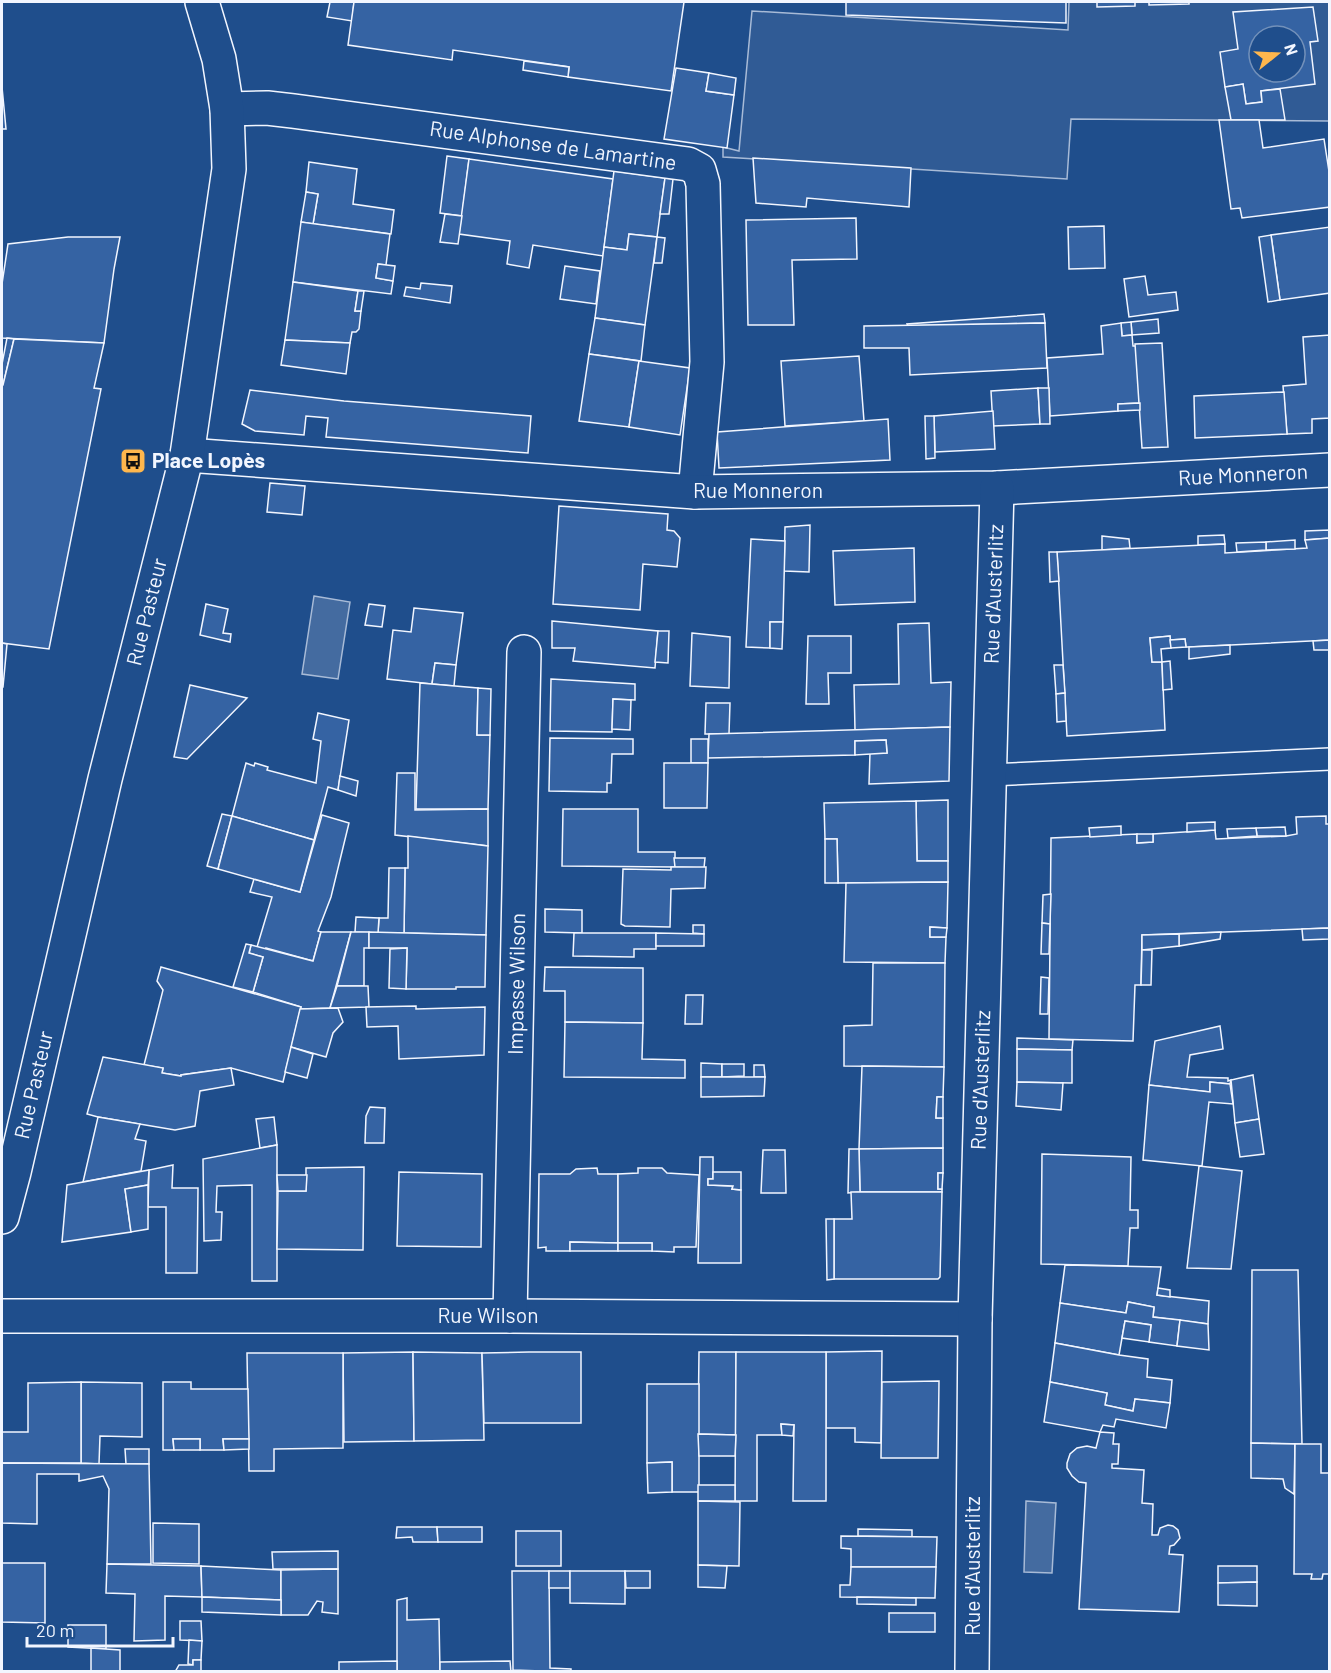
<svg xmlns="http://www.w3.org/2000/svg" width="1331" height="1673" font-family="Barlow,sans-serif">
<style>
.built{fill:#305b95;stroke:#a8bbd7;stroke-width:1.5;fill-rule:evenodd}
.water{fill:#446ba0;stroke:#a8bbd7;stroke-width:1.5}
.building{fill:#3563a3;stroke:#f2f6ff;stroke-width:1.5;fill-rule:evenodd}
.lines{fill:none;stroke-linecap:round;stroke-linejoin:round}
.service-casing{stroke:#f2f6ff;stroke-width:24}
.minor-casing{stroke:#f2f6ff;stroke-width:36}
.tertiary-casing{stroke:#f2f6ff;stroke-width:36}
.service{stroke:#1f4e8c;stroke-width:21}
.minor{stroke:#1f4e8c;stroke-width:33}
.tertiary{stroke:#1f4e8c;stroke-width:33}
.labels{text-anchor:middle;stroke-width:4.5;stroke-linejoin:round;paint-order:stroke}
.street-label{font-size:21px;fill:#f2f6ff;stroke:#1f4e8c}
.poi-label{font-size:21px;font-weight:bold;fill:#f2f6ff;stroke:#1f4e8c;text-anchor:start}
</style>
<rect width="100%" height="100%" fill="#1f4e8c"/>
<path class="built" d="M1069 2H1329V121L1071 119 1067 179 723 157V147L739 151 752 11 1068 30ZM1259 36H1295V72H1259Z"/>
<g class="water">
<path d="M314 596 350 602 338 679 302 674Z"/>
<path d="M1026 1501 1056 1503 1052 1573 1024 1572Z"/>
</g>
<g class="building">
<path d="M330 2H354L352 21 327 17Z"/>
<path d="M354 2H684L671 91 568 77 569 67 453 50 452 60 348 45Z"/>
<path d="M846 2H1066V23L846 15Z"/>
<path d="M1097 2H1135V6L1097 7Z"/>
<path d="M1149 2H1189V4L1149 5Z"/>
<path d="M1313 7 1318 41 1310 42 1315 84 1261 91 1262 102 1246 104 1243 84 1225 87 1220 52 1238 49 1233 12ZM1259 36H1295V72H1259Z"/>
<path d="M524 61 569 67 568 77 523 70Z"/>
<path d="M676 68 709 73 706 91 734 95 727 148 664 139Z"/>
<path d="M709 73 736 78 734 95 706 91Z"/>
<path d="M1243 84 1246 104 1262 102 1261 91 1280 89 1285 120H1231L1225 87Z"/>
<path d="M2 87 6 129H2Z"/>
<path d="M1219 120H1259L1263 148 1324 139 1330 178V207L1242 218 1240 208 1231 209Z"/>
<path d="M447 156 469 159 462 216 440 213Z"/>
<path d="M753 158 911 168 909 207 807 198 806 207 756 203Z"/>
<path d="M469 159 613 179 603 256 533 245 529 268 507 264 510 241 459 234Z"/>
<path d="M309 162 357 169 353 204 394 210 391 234 313 224 318 194 306 192Z"/>
<path d="M614 171 665 178 657 237 629 234 627 250 604 247Z"/>
<path d="M665 178 673 179 669 214H660Z"/>
<path d="M306 192 318 194 313 224 301 222Z"/>
<path d="M445 214 462 216 458 244 440 242Z"/>
<path d="M856 218 857 259 792 260 794 325H748L746 220Z"/>
<path d="M301 222 390 234 386 265 378 264 376 278 393 281 391 294 293 282Z"/>
<path d="M1104 226 1105 268 1069 269 1068 227Z"/>
<path d="M1330 227V293L1280 300 1271 235Z"/>
<path d="M629 234 657 237 645 325 595 318 604 247 627 250Z"/>
<path d="M1271 235 1280 300 1268 302 1259 237Z"/>
<path d="M68 237H120L114 269 104 343 2 338V284L8 244Z"/>
<path d="M657 237 665 238 662 263H654Z"/>
<path d="M378 264 395 266 393 281 376 278Z"/>
<path d="M565 266 600 271 596 304 560 299Z"/>
<path d="M1145 276 1148 295 1176 292 1178 310 1129 317 1124 279Z"/>
<path d="M293 282 358 291 355 311H361L359 329 356 332H352L350 343 285 340Z"/>
<path d="M421 283 452 286 450 303 404 296 406 287 420 289Z"/>
<path d="M358 291H364L361 311H355Z"/>
<path d="M1044 314 1045 323 908 326 907 324Z"/>
<path d="M595 318 645 325 641 361 589 354Z"/>
<path d="M1158 319 1159 333 1132 335 1131 322Z"/>
<path d="M1131 322 1132 335 1122 336 1121 323Z"/>
<path d="M1045 323 1047 368 910 375 909 348H864V326Z"/>
<path d="M1121 323 1122 336 1132 335 1133 346H1136L1140 403 1118 404V411L1050 416 1047 358 1103 354 1101 326Z"/>
<path d="M1330 335V418L1312 419V433L1287 434 1283 386 1306 384 1303 337Z"/>
<path d="M7 338 14 339 3 385H2V364Z"/>
<path d="M14 339 104 343 94 388 101 389 49 649 2 643V385H3Z"/>
<path d="M285 340 350 343 346 374 281 365Z"/>
<path d="M1162 343 1168 447 1142 448 1135 344Z"/>
<path d="M589 354 639 361 629 427 579 421Z"/>
<path d="M859 356 864 421 785 426 781 361Z"/>
<path d="M639 361 690 368 680 435 629 427Z"/>
<path d="M1038 388 1040 424 993 426 991 391Z"/>
<path d="M1038 388H1049L1050 424H1040Z"/>
<path d="M250 390 344 401 531 416 528 453 326 437 328 418 306 416 304 435 255 431 242 424Z"/>
<path d="M1284 392 1287 434 1195 438 1194 396Z"/>
<path d="M1140 403V410L1118 411V404Z"/>
<path d="M993 411 995 449 935 452 934 416Z"/>
<path d="M925 416H934L935 458 926 459Z"/>
<path d="M888 419 890 460 719 468 717 432Z"/>
<path d="M270 483 305 486 302 515 267 512Z"/>
<path d="M559 506 668 514 667 530 674 531 680 538 677 567 643 564 640 610 553 604Z"/>
<path d="M810 525 809 572 784 571 785 527Z"/>
<path d="M1330 530V538L1305 540V531Z"/>
<path d="M1224 535 1225 544 1198 545V536Z"/>
<path d="M1102 536 1129 539 1130 548 1102 550Z"/>
<path d="M1330 538V640L1189 647H1186L1185 639 1170 640V636L1150 638 1152 662H1162L1165 730 1067 736 1057 552 1225 544V553L1307 548 1305 540Z"/>
<path d="M751 539 785 541 783 622H770V648L746 647Z"/>
<path d="M1295 540V549L1266 550V542Z"/>
<path d="M1266 542V550L1237 552 1236 543Z"/>
<path d="M914 548 915 602 835 605 833 551Z"/>
<path d="M1049 552H1057L1059 581 1050 582Z"/>
<path d="M206 604 228 609 223 633 231 634 230 642 200 635Z"/>
<path d="M369 604 385 606 382 627 365 625Z"/>
<path d="M414 608 463 613 456 665 435 663 432 684 387 679 393 630 411 632Z"/>
<path d="M552 621 658 631 655 668 573 661 575 648H552Z"/>
<path d="M770 622H783L782 649 770 648Z"/>
<path d="M929 623 931 683 951 682 950 727 855 730 854 685 899 684 898 624Z"/>
<path d="M658 631H669L668 663 655 662Z"/>
<path d="M692 633 730 637 729 688 690 686Z"/>
<path d="M808 636H851V673H828L829 704H806Z"/>
<path d="M1170 636 1171 648 1161 649 1162 662H1152L1150 638Z"/>
<path d="M1185 639 1186 647 1171 648 1170 640Z"/>
<path d="M1330 640V650H1314L1313 641Z"/>
<path d="M2 643 7 644 3 687H2Z"/>
<path d="M1230 645V654L1189 659V647Z"/>
<path d="M1170 661 1172 689 1163 690 1162 662Z"/>
<path d="M435 663 456 665 454 686 432 684Z"/>
<path d="M1054 665H1063L1065 693 1056 694Z"/>
<path d="M551 679 635 684V700L613 699 612 732 550 731Z"/>
<path d="M420 683 478 688 477 735H490L488 809H416Z"/>
<path d="M190 685 247 698 187 759 174 757Z"/>
<path d="M478 688 491 689 490 735H477Z"/>
<path d="M1065 693 1066 721 1057 722 1056 694Z"/>
<path d="M613 699 631 700 630 730 612 729Z"/>
<path d="M706 703H730L729 734H705Z"/>
<path d="M318 713 349 720 338 790 328 787 314 840 232 816 246 763 254 766 255 763 268 767 267 770 316 783 321 741 313 739Z"/>
<path d="M950 727 949 781 869 784 870 753H887L886 740 855 741V755L708 758 709 734Z"/>
<path d="M550 738 633 739V754H612L611 783H607V792L549 791Z"/>
<rect x="691" y="739" width="17" height="24"/>
<path d="M886 740 887 753 855 755V741Z"/>
<path d="M664 763H708L707 808H664Z"/>
<path d="M397 773H415V810L488 809V846L395 835Z"/>
<path d="M340 776 358 781 356 796 338 790Z"/>
<path d="M948 800V861H917L916 801Z"/>
<path d="M916 801 917 861H948V882L838 883 837 839H825L824 803Z"/>
<path d="M563 809H638V852H675V867L562 866Z"/>
<path d="M222 814 232 816 218 869 207 866Z"/>
<path d="M322 815 349 823 331 897 318 931 321 932 313 961 266 948V950L257 947 272 897 250 892 254 879 300 892Z"/>
<path d="M232 816 314 840 300 892 218 869Z"/>
<path d="M1326 816V824H1330V928L1142 935 1141 985H1135L1133 1041 1049 1039 1051 838 1137 834V843L1153 842V834L1215 830 1216 839 1286 836 1297 834 1296 817Z"/>
<path d="M1215 822V830L1187 832V823Z"/>
<path d="M1121 826V835L1090 837 1089 828Z"/>
<path d="M1285 827 1286 836H1257L1256 828Z"/>
<path d="M1256 828 1257 836 1228 838 1227 829Z"/>
<path d="M1137 834H1153V842L1137 843Z"/>
<path d="M408 836 488 846 486 935 404 933 405 868H408Z"/>
<path d="M825 839H837L838 883H825Z"/>
<path d="M674 858H705L704 868 675 867Z"/>
<path d="M671 867H706L705 888 671 889 670 927 625 926 621 924 623 869 671 870Z"/>
<path d="M389 868H405L404 933H378L379 918H388Z"/>
<path d="M948 882 947 928 930 927V937H946L945 963 844 962 846 883Z"/>
<path d="M1051 894 1050 924 1042 923 1043 895Z"/>
<path d="M545 909 582 910V933L545 932Z"/>
<path d="M356 917 379 918 378 933 355 932Z"/>
<path d="M1042 923 1050 924 1049 954H1041Z"/>
<path d="M693 925H704V934L693 933Z"/>
<path d="M930 927 947 928 946 937H930Z"/>
<path d="M1329 928V939L1303 940 1302 929Z"/>
<path d="M321 932H351L330 1008 300 1009 301 1007 253 992 263 957 249 953 251 945 313 961Z"/>
<path d="M351 932H369V948H364V986H337Z"/>
<path d="M369 932 486 935 485 987H456V989H406L407 948H369Z"/>
<path d="M1221 932 1220 939 1179 946V934Z"/>
<path d="M574 933H656V949H634V957L573 956Z"/>
<path d="M656 933 704 934V946H656Z"/>
<path d="M1179 934V946L1142 950V935Z"/>
<path d="M246 944 251 945 249 953 263 957 253 992 233 987Z"/>
<path d="M407 948 406 989 389 988 390 949Z"/>
<path d="M1142 950H1152L1151 985H1141Z"/>
<path d="M873 963H945L944 1067 844 1066V1026L872 1025Z"/>
<path d="M161 967 301 1007 283 1082 231 1068 181 1075V1076L162 1073 163 1068 144 1065 163 990 157 981Z"/>
<path d="M545 967 643 968V1023L565 1022V991H544Z"/>
<path d="M1041 977 1049 978 1048 1014H1040Z"/>
<path d="M337 986H368L369 1007 330 1008Z"/>
<path d="M686 995H703L702 1024H685Z"/>
<path d="M416 1006V1009L485 1007 484 1055 399 1059 398 1026 367 1027 366 1007Z"/>
<path d="M338 1008 343 1022 333 1033 326 1057 291 1047 300 1009Z"/>
<path d="M565 1022 643 1023 642 1059 685 1060V1078L564 1077Z"/>
<path d="M1220 1026 1223 1049 1190 1055 1187 1077 1228 1078V1081L1231 1080 1230 1084 1210 1082V1092L1149 1085 1155 1041Z"/>
<path d="M1017 1038 1073 1040 1072 1050 1017 1049Z"/>
<path d="M291 1047 313 1054 307 1078 285 1072Z"/>
<path d="M1017 1049 1072 1050V1083L1017 1082Z"/>
<path d="M103 1057 163 1068 162 1073 181 1076V1075L231 1068 234 1085 200 1091 195 1126 175 1130 98 1117 87 1114Z"/>
<path d="M701 1063 722 1064V1077H701Z"/>
<path d="M722 1064H744V1076L722 1077Z"/>
<path d="M754 1065H764L765 1077H754Z"/>
<path d="M862 1066 944 1067 943 1097H937L936 1118H943V1148L859 1149Z"/>
<path d="M1253 1075 1259 1119 1235 1123 1231 1080Z"/>
<path d="M701 1077H765L764 1096 701 1097Z"/>
<path d="M1017 1082 1063 1083 1061 1110 1016 1106Z"/>
<path d="M1210 1082 1230 1084 1233 1104 1209 1102 1202 1166 1143 1160 1149 1085 1210 1092Z"/>
<path d="M937 1097H943V1118H936Z"/>
<path d="M370 1107 385 1108 384 1143H365L366 1116Z"/>
<path d="M98 1117 140 1124 135 1139 146 1141 141 1171 83 1182Z"/>
<path d="M274 1117 277 1145 260 1148 256 1119Z"/>
<path d="M1259 1119 1264 1154 1240 1157 1235 1123Z"/>
<path d="M277 1145V1281H252V1185L217 1186 216 1212H222L221 1240 204 1241 203 1159Z"/>
<path d="M943 1148V1173H938V1189H942V1192H860L859 1149Z"/>
<path d="M849 1149H859L860 1192 848 1193Z"/>
<path d="M763 1150H785L786 1193H761Z"/>
<path d="M1042 1154 1131 1157 1130 1210H1138V1228H1130L1128 1266 1041 1264Z"/>
<path d="M700 1157H713V1179H708V1185L733 1186 732 1189 741 1190V1263H698Z"/>
<path d="M173 1165 172 1188H198L197 1273H166V1207H148L149 1170Z"/>
<path d="M1199 1166 1242 1171 1231 1269 1187 1268Z"/>
<path d="M364 1167 363 1250 277 1249 278 1191H306V1168Z"/>
<path d="M597 1168 598 1174H618V1243L570 1242V1251H546V1247L538 1248 539 1174H570L576 1169Z"/>
<path d="M638 1168H662L667 1173 699 1175 696 1247H674V1252L652 1251V1243H618V1174L638 1173Z"/>
<path d="M149 1170 148 1185 125 1189 131 1232 62 1242 67 1185Z"/>
<path d="M399 1172 482 1174 481 1247 397 1246Z"/>
<path d="M713 1172H741V1190L732 1189 733 1186 708 1185V1179H713Z"/>
<path d="M938 1173H943L942 1189H938Z"/>
<path d="M277 1175H307L306 1191H278Z"/>
<path d="M148 1185V1229L131 1232 125 1189Z"/>
<path d="M851 1192H942L940 1277 938 1279H834V1219H852Z"/>
<path d="M826 1219H834V1279L827 1280Z"/>
<path d="M570 1242 618 1243V1251H570Z"/>
<rect x="618" y="1243" width="34" height="8"/>
<path d="M1065 1265 1161 1267 1157 1295 1209 1301 1208 1324 1153 1317 1154 1307 1128 1302 1126 1313 1060 1303Z"/>
<path d="M1252 1270H1298L1302 1444 1251 1443Z"/>
<path d="M1158 1288 1170 1290V1297L1157 1295Z"/>
<path d="M1128 1302 1154 1307 1153 1317 1180 1320 1177 1346 1149 1342 1151 1325 1125 1321 1119 1355 1055 1343 1060 1303 1126 1313Z"/>
<path d="M1180 1320 1208 1324 1209 1350 1177 1346Z"/>
<path d="M1125 1321 1151 1325 1149 1342 1122 1338Z"/>
<path d="M1055 1343 1119 1355 1148 1359 1147 1377 1172 1380 1170 1403 1135 1399 1133 1411 1105 1405 1107 1393 1050 1382Z"/>
<path d="M882 1351 881 1443 855 1442V1428H826V1352Z"/>
<path d="M413 1352 414 1441 344 1442 343 1353Z"/>
<path d="M413 1352 482 1353 484 1440 414 1441Z"/>
<path d="M529 1352H581V1423H484L482 1353Z"/>
<path d="M699 1352H736V1435L698 1434Z"/>
<path d="M736 1352H826V1501H793L794 1425 781 1424 782 1435H757V1501H735Z"/>
<path d="M247 1353H343V1448L274 1449V1471H249Z"/>
<path d="M939 1381 938 1458H881L882 1382Z"/>
<path d="M81 1382 142 1383V1437L100 1436 99 1464 81 1463Z"/>
<path d="M81 1382V1463H2V1432H28V1383Z"/>
<path d="M163 1382H191V1389H248L249 1439H223L224 1450H200V1439H173L174 1450H163Z"/>
<path d="M1050 1382 1107 1393 1105 1405 1133 1411 1135 1399 1170 1403 1166 1428 1116 1419 1114 1427 1103 1425 1100 1432 1044 1422Z"/>
<path d="M647 1384H699V1492H672V1462L647 1463Z"/>
<path d="M781 1424 794 1425 793 1436 782 1435Z"/>
<path d="M1100 1432 1114 1433 1113 1444H1119L1118 1464H1112V1468L1144 1470 1142 1503 1153 1504 1152 1535H1158L1160 1528 1168 1525 1173 1526 1178 1530 1180 1538 1174 1545 1170 1546 1169 1554 1183 1555 1179 1612 1079 1609 1086 1483 1079 1482 1072 1476 1067 1468V1463L1070 1454 1077 1448 1087 1446 1096 1448Z"/>
<path d="M698 1434 736 1435 735 1456H699Z"/>
<path d="M173 1439H200V1450H174Z"/>
<path d="M223 1439H249V1449L224 1450Z"/>
<path d="M1251 1443 1295 1444 1294 1494 1285 1488 1283 1479 1251 1478Z"/>
<path d="M1295 1444H1321V1473H1330V1574H1323L1322 1579H1311L1312 1574H1294Z"/>
<path d="M125 1449H149V1464H126Z"/>
<path d="M672 1462V1492L648 1493 647 1463Z"/>
<path d="M2 1463 149 1464 151 1564H107L109 1489 103 1476 79 1481V1474H37V1524L2 1523Z"/>
<rect x="698" y="1485" width="37" height="16"/>
<path d="M698 1501 740 1502 739 1566 698 1565Z"/>
<path d="M153 1523 199 1524V1564L153 1563Z"/>
<path d="M397 1527H437L438 1542H413L412 1537 396 1538Z"/>
<path d="M437 1527H482V1542H438Z"/>
<path d="M858 1529 912 1530V1537L858 1536Z"/>
<rect x="516" y="1531" width="45" height="35"/>
<path d="M841 1536 937 1537 936 1567H851V1549L841 1548Z"/>
<path d="M338 1551V1569H273L272 1552Z"/>
<path d="M2 1563H45V1623L2 1622Z"/>
<path d="M107 1564 201 1566 202 1597 165 1596V1640L134 1641 135 1594 106 1593Z"/>
<path d="M698 1565 727 1566 725 1588 698 1587Z"/>
<path d="M201 1566 281 1570V1600L202 1597Z"/>
<path d="M1218 1566H1257V1582L1218 1583Z"/>
<path d="M851 1567H936L935 1598 840 1597V1585H850Z"/>
<path d="M338 1569V1614L322 1612 323 1602 317 1601 308 1615H281V1570Z"/>
<path d="M512 1571H549L550 1668 571 1669V1672L513 1670Z"/>
<rect x="549" y="1571" width="21" height="17"/>
<path d="M570 1571H625V1604L570 1603Z"/>
<path d="M625 1571H650V1588H626Z"/>
<path d="M1257 1582V1606L1218 1605V1583Z"/>
<path d="M202 1597 281 1600V1615L202 1612Z"/>
<path d="M857 1597 916 1598V1605L857 1604Z"/>
<path d="M407 1598V1620L439 1619 440 1672H397V1600Z"/>
<rect x="889" y="1613" width="46" height="19"/>
<path d="M180 1621H201L202 1641 180 1640Z"/>
<path d="M68 1625H106V1649L68 1647Z"/>
<path d="M189 1640 202 1641 201 1660H193V1665L188 1664Z"/>
<path d="M91 1648 120 1650V1672H91Z"/>
<path d="M193 1660H201V1672H175L179 1665H193Z"/>
<path d="M397 1661V1672H339V1662Z"/>
<path d="M510 1661 511 1672H440V1662Z"/>
</g>
<g class="lines">
<g class="service-casing">
<path id="service" d="M989 775 1330 759"/>
</g>
<g class="minor-casing">
<g id="minor">
<path d="M227 109 267 108 293 111 688 164 699 170 703 184 707 362 695 492"/>
<path d="M187 455 695 492 997 488 1330 470"/>
<path d="M2 1316H510L975 1319"/>
<path d="M510 1316 524 652"/>
<path d="M972 1672 975 1319 997 488"/>
</g>
</g>
<g class="tertiary-casing">
<path id="tertiary" d="M2 1217 14 1172 105 779 187 455 229 169 227 109 219 59 202 2"/>
</g>
<use href="#service" class="service"/>
<use href="#minor" class="minor"/>
<use href="#tertiary" class="tertiary"/>
</g>
<defs>
<g id="bus-square" transform="scale(1.35)"><rect x="-9" y="-9" width="18" height="18" rx="4" fill="#ffb74d" stroke="#1f4e8c"/><path d="M-5-6H5V4H4V6H2V4H-2V6H-4V4H-5ZM-3.5-4V0h7V-4ZM-3.5 1.2v1.5H-2V1.2ZM2 1.2v1.5H3.5V1.2Z" fill="#111"/></g>
</defs>
<g fill-rule="evenodd">
<use href="#bus-square" x="133" y="461"/>
</g>
<g class="labels">
<g class="street-label">
<text transform="translate(553 146) rotate(8)" y="7">Rue Alphonse de Lamartine</text>
<text transform="translate(1243 475) rotate(-3)" y="7">Rue Monneron</text>
<text x="758" y="498">Rue Monneron</text>
<text transform="translate(994 594) rotate(-88)" y="7">Rue d'Austerlitz</text>
<text transform="translate(147 612) rotate(-76)" y="7">Rue Pasteur</text>
<text transform="translate(517 984) rotate(-89)" y="7">Impasse Wilson</text>
<text transform="translate(981 1080) rotate(-88)" y="7">Rue d'Austerlitz</text>
<text transform="translate(34 1085) rotate(-77)" y="7">Rue Pasteur</text>
<text x="488" y="1323">Rue Wilson</text>
<text transform="translate(973 1566) rotate(-90)" y="7">Rue d'Austerlitz</text>
</g>
<g class="poi-label">
<text x="152" y="468">Place Lopès</text>
</g>
</g>
<rect width="1331" height="1673" fill="none" stroke="#f2f6ff" stroke-width="6"/>
<g transform="translate(1277 54) rotate(72)"><circle r="28" fill="#1f4e8c" stroke="#7391ba" stroke-width="1.5"/>
<path d="M0-4.5L10 22L0 15L-10 22Z" fill="#ffb74d"/>
<text y="-9" font-size="16" font-weight="bold" text-anchor="middle" fill="#f2f6ff">N</text>
</g>
<path d="M27 1637v9h146v-9" fill="none" stroke="#f2f6ff" stroke-width="3"/>
<text x="36" y="1637" font-size="18" fill="#f2f6ff" stroke="#1f4e8c" stroke-width="4.5" paint-order="stroke">20 m</text>
</svg>
